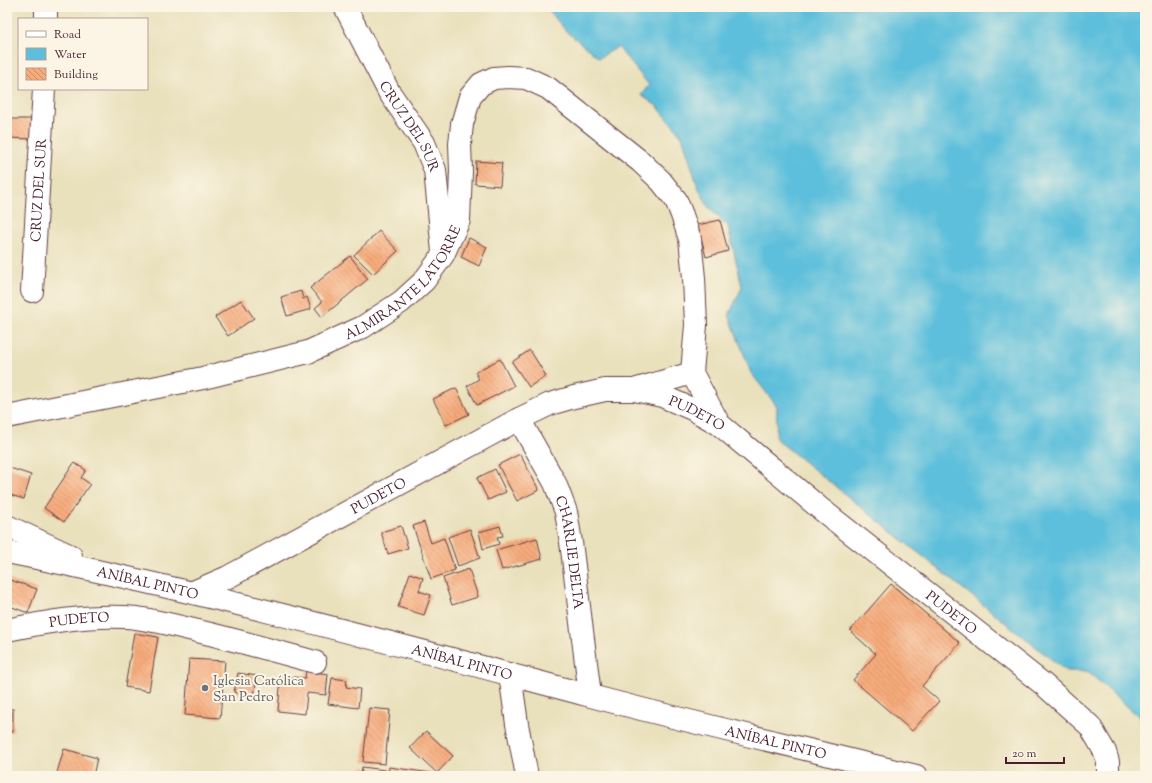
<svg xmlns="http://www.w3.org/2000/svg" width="1152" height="783" font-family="'Sorts Mill Goudy',serif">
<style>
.water{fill:#5dbfdb;stroke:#546f83}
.building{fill:url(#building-back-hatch)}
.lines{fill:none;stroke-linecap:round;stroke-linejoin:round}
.minor-casing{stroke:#623c41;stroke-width:24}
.major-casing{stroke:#623c41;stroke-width:24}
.minor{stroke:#fff;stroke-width:22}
.major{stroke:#fff;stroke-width:22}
.worship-dot{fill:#6b7280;stroke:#fcf5e5;stroke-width:1.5}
.labels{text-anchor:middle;stroke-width:4;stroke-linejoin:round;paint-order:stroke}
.street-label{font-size:14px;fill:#4a1f2b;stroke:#fcf5e5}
.worship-label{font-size:14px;fill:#5b616d;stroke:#fcf5e5;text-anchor:start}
</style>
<defs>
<pattern id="building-back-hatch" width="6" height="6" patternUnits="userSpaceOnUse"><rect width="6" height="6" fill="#f7ab7b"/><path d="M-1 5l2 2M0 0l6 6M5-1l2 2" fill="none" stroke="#ca8b65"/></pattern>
</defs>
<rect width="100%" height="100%" fill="#fcf5e5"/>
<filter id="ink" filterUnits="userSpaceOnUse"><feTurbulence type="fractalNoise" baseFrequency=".025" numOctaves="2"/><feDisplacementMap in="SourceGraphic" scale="8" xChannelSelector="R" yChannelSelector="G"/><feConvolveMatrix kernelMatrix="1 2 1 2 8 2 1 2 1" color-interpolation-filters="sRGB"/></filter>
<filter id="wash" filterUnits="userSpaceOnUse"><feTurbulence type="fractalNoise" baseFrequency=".012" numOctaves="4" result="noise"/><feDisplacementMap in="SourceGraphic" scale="16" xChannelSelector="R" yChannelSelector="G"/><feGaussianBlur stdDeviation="0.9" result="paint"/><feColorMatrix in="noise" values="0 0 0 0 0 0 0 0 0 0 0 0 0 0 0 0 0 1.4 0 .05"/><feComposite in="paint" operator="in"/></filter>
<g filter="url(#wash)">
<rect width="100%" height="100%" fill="#e9e0bc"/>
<path class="water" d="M546 7H1145V722L1087 671H1066L776 439 777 406 751 373 729 315 742 287 728 226 709 208 698 187 682 136 657 106 641 95 649 85 618 47 599 58 566 31Z"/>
<g id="blocks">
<g class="building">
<path d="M7 119H35L34 139 7 138Z"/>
<path d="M476 161 502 163 500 186 475 184Z"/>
<path d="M720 220 728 251 706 257 698 225Z"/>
<path d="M379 231 398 251 373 274 354 255Z"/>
<path d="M469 238 487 247 479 266 461 257Z"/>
<path d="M350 256 368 279 322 317 315 308 322 302 310 288Z"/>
<path d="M301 291 303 299 307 297 311 309 287 316 281 297Z"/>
<path d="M241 300 254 318 228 336 215 317Z"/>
<path d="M530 350 546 376 529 387 512 362Z"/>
<path d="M500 359 514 386 477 405 467 386 479 379 475 372Z"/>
<path d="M456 388 469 414 446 425 433 399Z"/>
<path d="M520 454 539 490 517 501 498 465Z"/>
<path d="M74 463 86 470 81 478 90 484 64 522 44 508Z"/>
<path d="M7 467 31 475 24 499 7 494Z"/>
<path d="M495 469 506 492 488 500 477 478Z"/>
<path d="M424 522 431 543 444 538 455 570 431 579 413 526Z"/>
<path d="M401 526 408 548 388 554 381 532Z"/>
<path d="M500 526 503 536 497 537 499 544 483 549 479 532Z"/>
<path d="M470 529 480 558 458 566 448 537Z"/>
<path d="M537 538 542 559 502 570 496 550Z"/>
<path d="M469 569 478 597 452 605 443 578Z"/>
<path d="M410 573 423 578 419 591 431 595 424 615 398 607Z"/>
<path d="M10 580 37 589 28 613 7 605V590Z"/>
<path d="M891 584 960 643 922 686 939 701 912 731 853 680 876 654 850 631Z"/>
<path d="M134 633 158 637 149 691 125 687Z"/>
<path d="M189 659 225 661 220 718 185 715Z"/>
<path d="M306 671 328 674 326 695 307 693 305 714 278 711 281 676 305 678Z"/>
<path d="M238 673 257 676 254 696 234 692Z"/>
<path d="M332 678 347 680 346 687 360 689 358 708 328 704Z"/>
<path d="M369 708 390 710 385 764 363 762Z"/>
<rect x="7" y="709" width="6" height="23"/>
<path d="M426 731 453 756 437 773 410 748Z"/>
<path d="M64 749 97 758 93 776H56Z"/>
<path d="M362 767 385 770 384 776H361Z"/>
<path d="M389 767 431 773V776H388Z"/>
</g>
</g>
</g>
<g filter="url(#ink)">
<use href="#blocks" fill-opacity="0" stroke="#623c41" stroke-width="1"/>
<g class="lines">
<g class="minor-casing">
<g id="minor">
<path id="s1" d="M345 7 389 92 424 143 435 170 443 252"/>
<path d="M46 19V7"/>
<path id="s2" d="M32 291 44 89"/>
<path d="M637 389 692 373"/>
<path id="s3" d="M7 417 203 378 308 352 363 327 401 302 424 281 443 255 459 220 461 171 460 144 462 124 470 97 481 84 494 78 508 77 526 78 548 88 641 162 661 181 676 200 682 215 690 239 694 278 696 325 692 373 719 424"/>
<path id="s4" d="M519 419 555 483 566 512 571 542 590 695"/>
<path id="s5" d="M193 592 228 577 519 419 550 404 574 397 605 390H635L662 396 692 409 719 424 822 510 1043 684 1090 726 1105 752 1108 762V776"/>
<path id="s6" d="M7 630C46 622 85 615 125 617 145 618 165 623 185 628 229 638 271 650 315 662"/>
<path d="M510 674 517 724 527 776"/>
</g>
</g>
<g class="major-casing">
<g id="major">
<path d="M7 526 71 556"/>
<path id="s7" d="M7 552C202 591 395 644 587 695 696 724 807 749 916 776"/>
</g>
</g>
<use href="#minor" class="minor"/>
<use href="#major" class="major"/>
</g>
</g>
<circle class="worship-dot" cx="205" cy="688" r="4"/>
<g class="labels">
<g class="street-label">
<text dy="5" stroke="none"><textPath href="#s1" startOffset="136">CRUZ DEL SUR</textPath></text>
<text dy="5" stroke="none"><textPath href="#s2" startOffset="101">CRUZ DEL SUR</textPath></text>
<text dy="5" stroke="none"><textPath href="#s3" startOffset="429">ALMIRANTE LATORRE</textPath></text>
<text dy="5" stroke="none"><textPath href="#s5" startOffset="557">PUDETO</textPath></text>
<text dy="5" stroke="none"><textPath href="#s5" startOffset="209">PUDETO</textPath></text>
<text dy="5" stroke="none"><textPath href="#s4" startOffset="145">CHARLIE DELTA</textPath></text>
<text dy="5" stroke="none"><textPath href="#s7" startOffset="144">ANÍBAL PINTO</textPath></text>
<text dy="5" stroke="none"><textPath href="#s5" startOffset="881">PUDETO</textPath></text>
<text dy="5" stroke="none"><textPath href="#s6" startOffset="73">PUDETO</textPath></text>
<text dy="5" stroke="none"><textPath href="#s7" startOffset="468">ANÍBAL PINTO</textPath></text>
<text dy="5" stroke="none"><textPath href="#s7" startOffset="792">ANÍBAL PINTO</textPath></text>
</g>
<g class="worship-label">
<text x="213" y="685">Iglesia Católica<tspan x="213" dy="16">San Pedro</tspan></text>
</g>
</g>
<rect width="1152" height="783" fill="none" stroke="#fcf5e5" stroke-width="24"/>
<rect x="18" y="18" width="130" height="72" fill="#fcf5e5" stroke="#b59f9b"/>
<rect x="26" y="31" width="20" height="6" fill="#ffffff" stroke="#b59f9b"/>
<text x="54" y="38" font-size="12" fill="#4a1f2b">Road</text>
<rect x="26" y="48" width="20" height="12" fill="#5dbfdb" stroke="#b59f9b"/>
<text x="54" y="58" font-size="12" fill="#4a1f2b">Water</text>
<rect x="26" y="68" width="20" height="12" fill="url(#building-back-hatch)" stroke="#b59f9b"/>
<text x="54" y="78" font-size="12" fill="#4a1f2b">Building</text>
<path d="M1006 757v6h58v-6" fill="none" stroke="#4a1f2b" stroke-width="2"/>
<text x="1012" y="757" font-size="12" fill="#4a1f2b" stroke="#fcf5e5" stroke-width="3" paint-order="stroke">20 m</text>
</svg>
